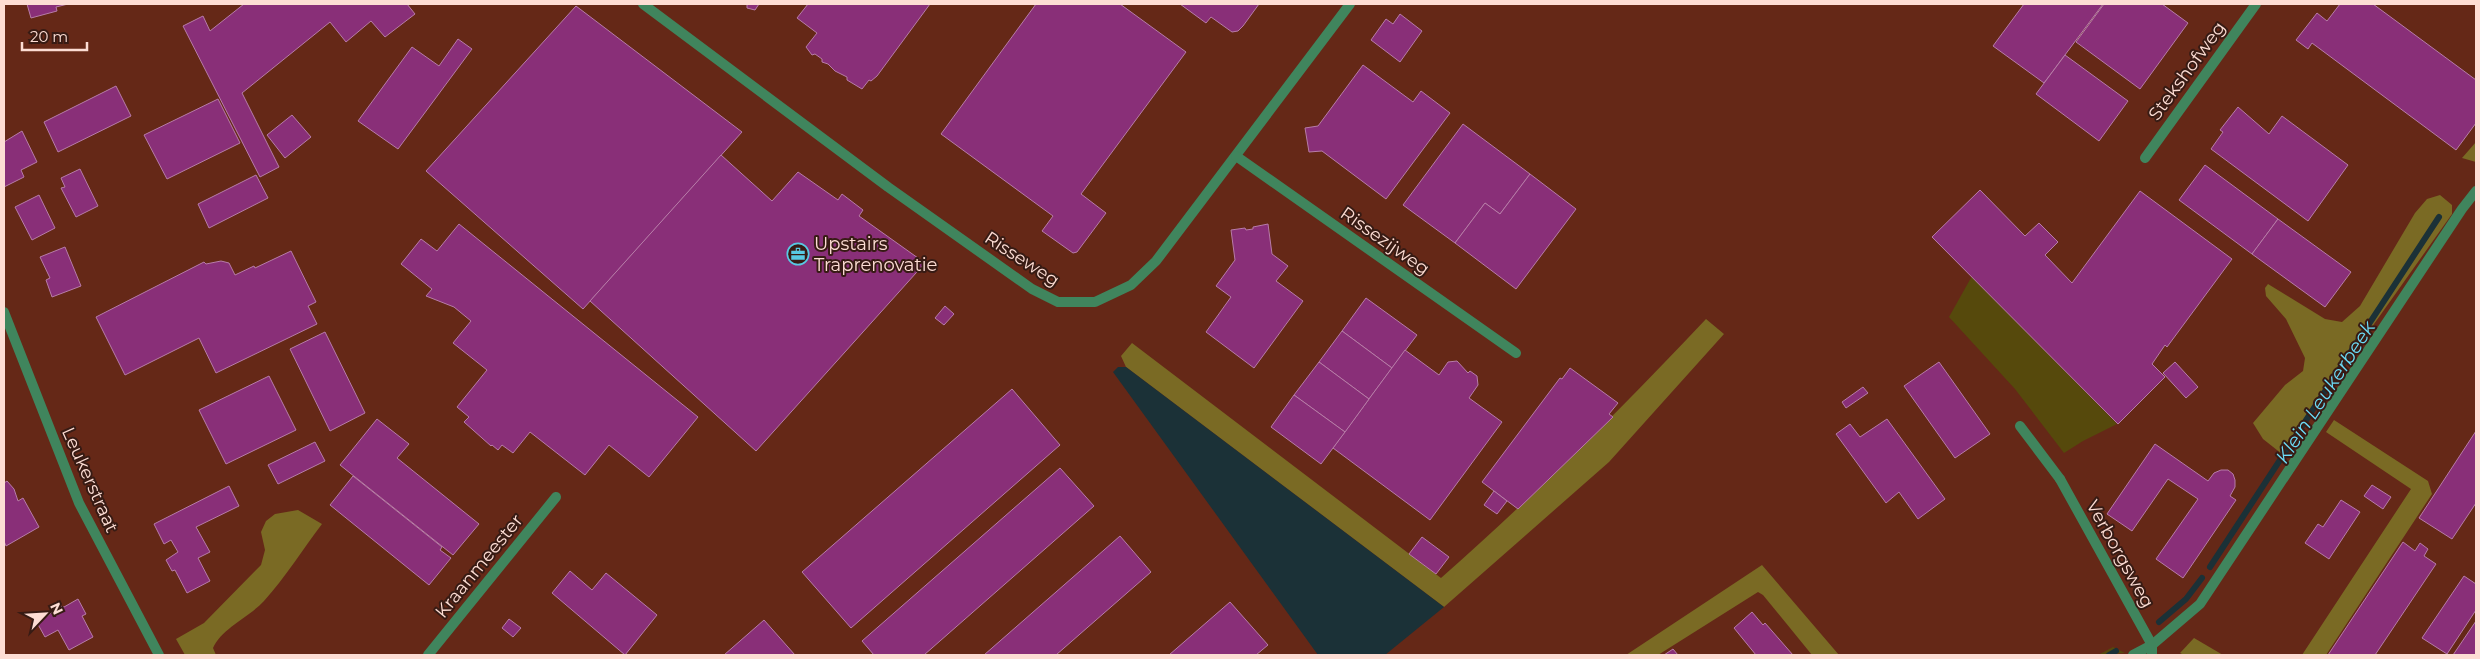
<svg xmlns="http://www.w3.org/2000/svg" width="2480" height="659" font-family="Montserrat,sans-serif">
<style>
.green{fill:#56490c}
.forest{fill:#7a6a24}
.water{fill:#1b3137}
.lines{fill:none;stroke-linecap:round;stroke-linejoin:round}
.stream{stroke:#1b3137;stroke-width:6}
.building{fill:#892f78;stroke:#b77ca8}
.lane{stroke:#40855d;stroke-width:10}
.street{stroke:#40855d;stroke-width:10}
.labels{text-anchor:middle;stroke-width:4;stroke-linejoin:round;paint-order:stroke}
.street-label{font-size:18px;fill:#fdddd4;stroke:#371b14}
.poi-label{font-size:18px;fill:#fdddd4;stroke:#371b14;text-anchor:start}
.water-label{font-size:19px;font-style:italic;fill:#6cdcf7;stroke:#371b14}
</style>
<rect width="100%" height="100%" fill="#652817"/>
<g class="green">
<path d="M1972 276 2117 424 2083 441 2064 453 2015 389 1949 317Z"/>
<path d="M2113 647 2125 653 2098 655Z"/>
</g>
<g class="forest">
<path d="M2476 142V162L2462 158Z"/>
<path d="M2440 195 2452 205V214L2282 454 2263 439 2253 423 2285 385 2303 371 2305 358 2286 319 2266 296 2265 288 2268 284 2325 319 2342 322 2360 306 2415 213 2427 199Z"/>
<path d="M1706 319 1724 334 1609 462 1444 607 1126 367 1121 356 1132 343 1441 578C1534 496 1621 409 1706 319Z"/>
<path d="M2334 420 2428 481 2432 494 2326 655H2302L2411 489 2326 432Z"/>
<path d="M298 510 322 524C303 549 285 578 264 601 248 618 222 628 213 648L216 655H185L176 639 204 623 261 565 265 550 261 532 266 521 275 514Z"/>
<path d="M1762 565 1839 655H1812L1763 595 1758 592 1658 655H1626Z"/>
<path d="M2194 638 2223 655H2184L2180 653Z"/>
</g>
<path class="water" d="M1118 367H1126L1444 607 1385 655H1318L1113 372Z"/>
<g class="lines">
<g class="stream">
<path d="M2210 567 2439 217"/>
<path d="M2159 622 2186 599 2202 578"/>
<path d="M2109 655 2116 651"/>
</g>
</g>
<g class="building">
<path d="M27 4H68L56 7 57 11 31 18Z"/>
<path d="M244 4H407L415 14 385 37 371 21 346 42 330 22 242 93 279 167 260 177 183 26 203 16 210 31Z"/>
<path d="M747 4H759L755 10 747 8Z"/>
<path d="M808 4H930L877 76 871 81 869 80 862 89 847 80V77L835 71 828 64 822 62V59L815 54 812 55 806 47 817 33 797 18Z"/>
<path d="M1036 4H1120L1186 52 1081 194 1106 213 1077 252 1073 253 1042 231 1053 216 941 134Z"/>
<path d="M1180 4H1259L1243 26 1238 31 1232 32 1211 17 1206 23Z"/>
<path d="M2024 4H2103L2044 83 1993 46Z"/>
<path d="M2104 4H2162L2188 23 2140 89 2076 42Z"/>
<path d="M2340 4H2373L2476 80V123L2456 150 2312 43 2308 49 2296 40 2317 13 2327 21Z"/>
<path d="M576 6 742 132 583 309 426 171Z"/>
<path d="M1400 14 1422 31 1400 62 1371 40 1386 19 1393 24Z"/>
<path d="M458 39 472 49 398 149 358 121 412 47 439 66Z"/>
<path d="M2065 55 2128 101 2099 141 2036 94Z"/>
<path d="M1363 65 1413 102 1421 91 1450 113 1386 199 1322 151 1309 152 1305 128 1318 126Z"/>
<path d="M116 86 131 116 58 152 44 122Z"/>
<path d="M218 99 240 143 167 179 144 135Z"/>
<path d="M2238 107 2269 134 2282 116 2348 165 2308 221 2211 149 2223 132 2220 130Z"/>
<path d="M292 115 311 137 285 158 267 135Z"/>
<path d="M1463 124 1530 174 1500 214 1485 203 1455 243 1403 205Z"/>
<path d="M22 131 37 162 21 170 24 177 4 187V142Z"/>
<path d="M721 155 772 201 798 172 838 200 842 194 863 210 859 216 925 263 756 451 590 301Z"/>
<path d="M2205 165 2278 219 2252 254 2179 200Z"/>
<path d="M80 169 98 206 76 217 61 188 65 187 61 178Z"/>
<path d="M1530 174 1576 209 1516 289 1455 243 1485 203 1500 214Z"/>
<path d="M256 175 268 198 209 228 198 204Z"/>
<path d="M1980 190 2025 236 2039 223 2058 242 2045 255 2072 283 2140 191 2232 259 2167 347 2165 345 2152 364 2165 377 2118 424 1932 237Z"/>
<path d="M39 195 55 228 32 240 15 207Z"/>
<path d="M2278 219 2351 272 2325 307 2252 254Z"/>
<path d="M459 224 698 417 649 477 609 445 585 475 530 432 513 453 502 445 498 450 492 445 491 446 464 422 469 417 457 407 487 370 453 343 471 321 454 307 426 296 432 289 401 264 421 239 437 251Z"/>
<path d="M1268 224 1272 254 1288 266 1276 281 1303 301 1254 368 1206 332 1231 297 1216 286 1235 260 1231 230 1245 228 1246 230 1253 229V227Z"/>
<path d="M65 247 81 286 52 297 46 280 50 278 40 257Z"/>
<path d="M291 251 316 302 308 306 317 324 216 373 199 338 125 375 96 317 204 262 206 264 221 261 229 263 235 275 254 266 255 268Z"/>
<path d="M1366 298 1417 335 1392 368 1342 331Z"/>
<path d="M945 306 954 314 944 325 935 318Z"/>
<path d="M1342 331 1392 368 1369 399 1319 362Z"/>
<path d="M325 332 365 413 330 431 290 349Z"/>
<path d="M1405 350 1439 375 1448 362 1457 361 1468 373 1470 371 1477 376 1478 385 1469 398 1502 422 1430 520 1333 448Z"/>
<path d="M1319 362 1369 399 1345 432 1294 395Z"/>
<path d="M1939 362 1990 434 1955 458 1904 386Z"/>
<path d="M2175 362 2198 387 2186 398 2163 373Z"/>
<path d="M1570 368 1618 403 1609 414 1613 417 1518 509 1482 482 1560 378 1562 379Z"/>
<path d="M269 376 296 430 226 464 199 410Z"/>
<path d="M1863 387 1868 393 1846 408 1842 402Z"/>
<path d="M1012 389 1060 445 851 628 802 572Z"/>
<path d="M1294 395 1345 432 1321 464 1271 427Z"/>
<path d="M377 419 409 444 397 458 479 524 453 555 340 465Z"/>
<path d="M1887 419 1945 499 1918 519 1899 492 1886 503 1836 434 1850 424 1860 437Z"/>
<path d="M2476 431V503L2452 539 2419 518Z"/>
<path d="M315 442 325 461 278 484 268 465Z"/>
<path d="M2155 444 2208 481 2214 473 2221 470H2228L2233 474 2235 480V487L2230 496 2236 500 2183 578 2156 559 2198 499 2168 479 2132 531 2107 514Z"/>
<path d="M1060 468 1094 506 924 655H874L862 641Z"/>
<path d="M353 476 442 547 440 550 451 558 429 585 330 505Z"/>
<path d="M7 481 14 489 18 501 23 498 39 527 6 546 4 541V483Z"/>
<path d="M2372 485 2391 497 2383 509 2364 496Z"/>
<path d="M229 486 239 506 196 527 210 552 198 558 210 581 187 593 175 570 172 571 166 560 178 552 171 540 164 544 154 524Z"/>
<path d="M1494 491 1507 501 1497 514 1484 505Z"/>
<path d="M2341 500 2360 512 2329 559 2305 543 2318 524 2323 527Z"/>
<path d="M1120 536 1151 572 1056 655H984Z"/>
<path d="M1422 537 1449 557 1436 574 1409 554Z"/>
<path d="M2403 542 2415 551 2420 543 2428 549 2424 556 2436 564 2375 655H2328Z"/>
<path d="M570 571 592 590 606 573 657 615 625 655 552 593Z"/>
<path d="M2464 576 2476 584V610L2447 654 2422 638Z"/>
<path d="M78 599 86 614 82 616 93 637 69 650 58 630 45 637 35 619 47 616 60 606 64 607Z"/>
<path d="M1230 602 1268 645 1256 655H1169Z"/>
<path d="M1752 612 1763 625 1765 623 1793 655H1756L1734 628Z"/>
<path d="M509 619 521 628 513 637 502 628Z"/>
<path d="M764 620 795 655H724Z"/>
<path d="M2476 621V655H2453Z"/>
<path d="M1673 649 1678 655H1664Z"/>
</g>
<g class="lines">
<path class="lane" d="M2020 426 2060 479"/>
<g class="street">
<path d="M643 4 888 187 1032 289 1058 302H1095L1131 285 1156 261 1350 4"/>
<path d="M1236 156 1516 353"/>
<path d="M2145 158 2256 4"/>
<path d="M4 312 79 503 159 655"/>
<path d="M2060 479 2152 645 2133 655"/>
<path d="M428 655 556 497"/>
<path d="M2152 655V645L2200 604 2462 209 2476 191"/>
</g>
</g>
<defs>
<g id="office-ring" transform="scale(1.125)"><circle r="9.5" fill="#371b14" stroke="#58c9e3" stroke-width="1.5"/><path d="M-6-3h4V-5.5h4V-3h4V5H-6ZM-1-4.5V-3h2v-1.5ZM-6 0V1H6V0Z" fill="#58c9e3"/></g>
</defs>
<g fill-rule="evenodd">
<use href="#office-ring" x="798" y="254"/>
</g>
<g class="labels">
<g class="street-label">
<text transform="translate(2187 71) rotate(-54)" y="6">Stekshofweg</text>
<text transform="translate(1385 241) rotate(35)" y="6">Rissezijweg</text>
<text transform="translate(1022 259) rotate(33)" y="6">Risseweg</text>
<text transform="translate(90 480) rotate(66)" y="6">Leukerstraat</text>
<text transform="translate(2120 554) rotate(61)" y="6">Verborgsweg</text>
<text transform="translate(479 566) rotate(-51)" y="6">Kraanmeester</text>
</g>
<g class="poi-label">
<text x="814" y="250">Upstairs<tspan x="814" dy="21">Traprenovatie</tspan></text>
</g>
<g class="water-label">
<text transform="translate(2325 392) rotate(-57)" y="7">Klein Leukerbeek</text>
</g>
</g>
<rect width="2480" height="659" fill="none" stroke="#fdddd4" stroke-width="10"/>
<g transform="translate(45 614) rotate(65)" stroke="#371b14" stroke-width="4" paint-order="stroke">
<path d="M0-4L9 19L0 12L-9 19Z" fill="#fdddd4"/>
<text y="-8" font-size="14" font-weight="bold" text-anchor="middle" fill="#fdddd4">N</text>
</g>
<path d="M22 42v8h65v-8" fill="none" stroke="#fdddd4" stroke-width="2.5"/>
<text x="30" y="42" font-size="15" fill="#fdddd4" stroke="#371b14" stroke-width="4" paint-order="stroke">20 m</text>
</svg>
